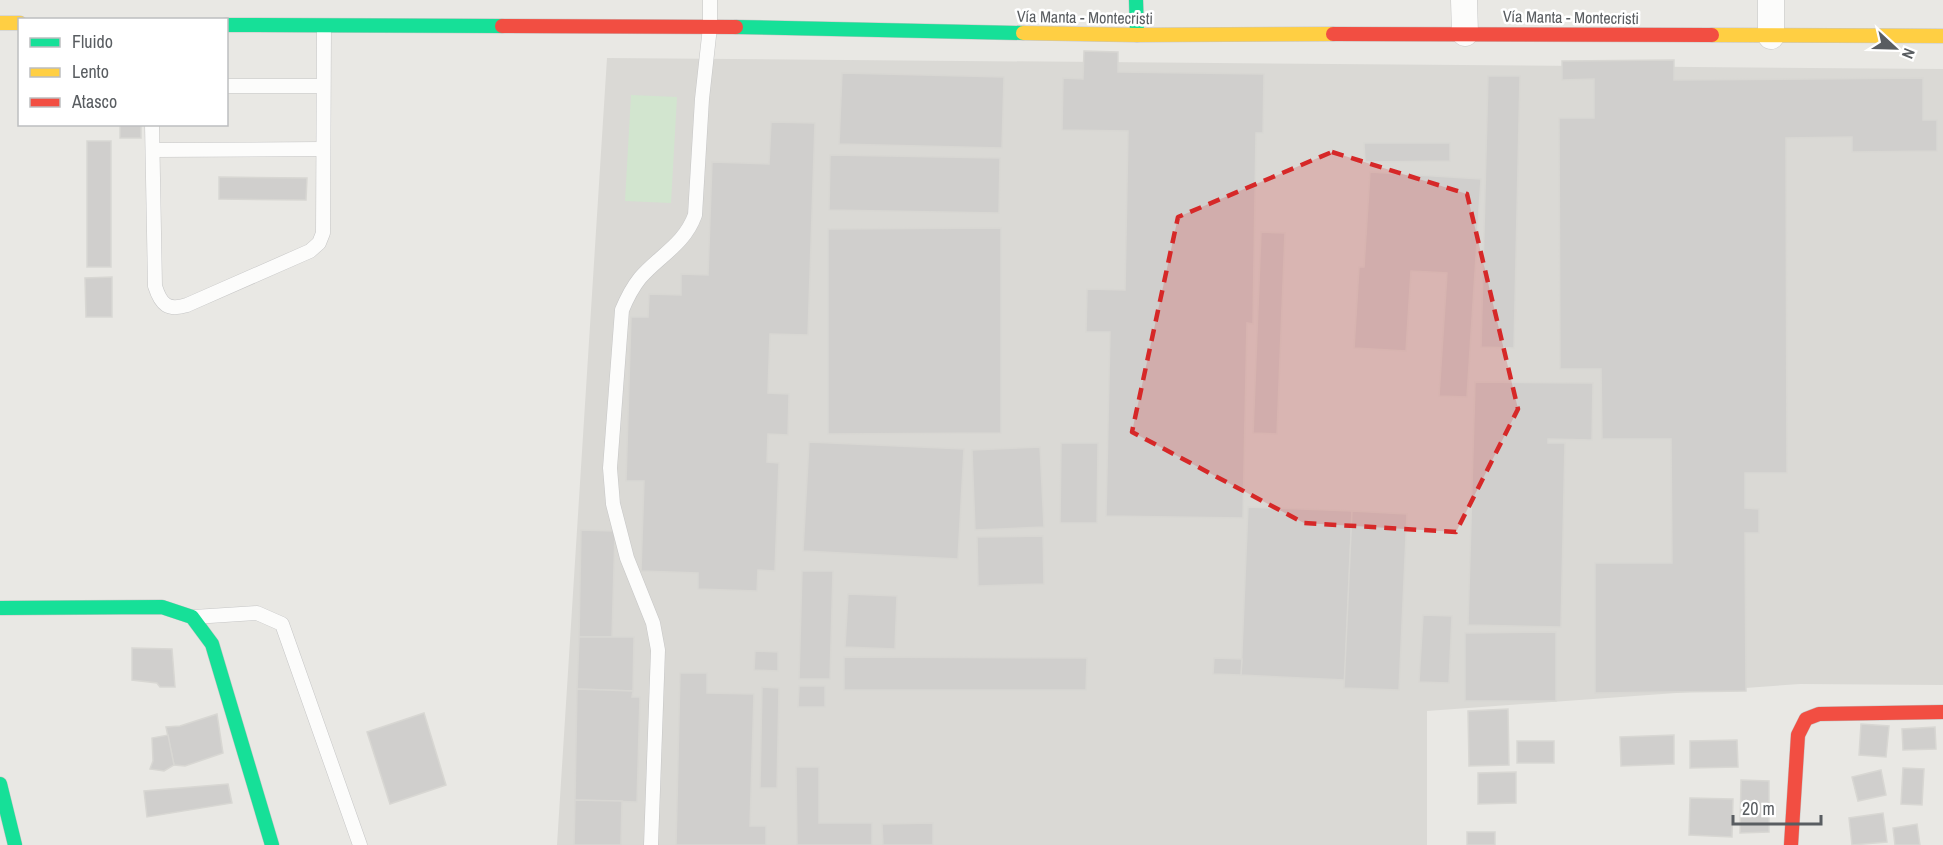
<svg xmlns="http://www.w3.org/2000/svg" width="1943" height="845" font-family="'Archivo Narrow',sans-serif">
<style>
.industrial{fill:#dad9d5}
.green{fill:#d2e5cf}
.building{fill:#d0cfcd;stroke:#d8d7d3;stroke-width:1.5}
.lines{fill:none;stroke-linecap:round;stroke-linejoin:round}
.lane-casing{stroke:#c6c6c6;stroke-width:15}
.street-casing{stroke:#c6c6c6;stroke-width:27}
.fast-casing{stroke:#c5c5c4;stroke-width:15}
.slow-casing{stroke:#c5c5c4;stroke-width:15}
.jam-casing{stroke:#c5c5c4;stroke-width:15}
.lane{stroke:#fcfcfb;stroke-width:14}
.street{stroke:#fcfcfb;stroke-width:26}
.fast{stroke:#16e098;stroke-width:14}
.slow{stroke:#ffcf43;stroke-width:14}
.jam{stroke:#f24e42;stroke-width:14}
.marked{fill:#d62828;fill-opacity:0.2;stroke:#d62828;stroke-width:4.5;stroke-dasharray:12 8;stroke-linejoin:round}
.labels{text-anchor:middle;stroke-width:5;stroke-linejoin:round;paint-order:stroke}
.street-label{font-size:16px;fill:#595d61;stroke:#fff}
</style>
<rect width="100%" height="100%" fill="#e9e8e4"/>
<path class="industrial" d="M607 58 1943 69V685L1800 684 1427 711V845H557Z"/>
<path class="green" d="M631 95 677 97 671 203 625 201Z"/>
<g class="building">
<path d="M1084 51 1118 52V72L1264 74 1263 133H1256L1253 324 1247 323 1243 518 1106 516 1110 332H1086L1087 289 1125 290 1128 131 1062 130 1063 78 1083 79Z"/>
<path d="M1674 60V80L1923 78V120H1937V151L1852 152V137L1786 138 1787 473H1745V508L1759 509V533H1745L1746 691 1595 693V563H1672L1671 439H1602L1601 369H1560L1559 118H1594V79L1562 80V61Z"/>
<path d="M842 73 1004 77 1002 148 839 144Z"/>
<path d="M1488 76H1520L1514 348 1481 347Z"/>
<path d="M771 122 815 123 808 335 770 334 768 393 789 394 788 435 768 434 767 462 779 463 775 571 758 570 757 591 698 589V573L641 571 644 481H626L631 317H648L649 294 681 295V274L708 275 712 162 769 164Z"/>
<rect x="120" y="124" width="21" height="14"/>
<rect x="87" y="141" width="24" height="126"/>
<path d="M1364 143H1450V161L1365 162Z"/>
<path d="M830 155 1000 158 999 213 829 210Z"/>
<path d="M1370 172 1481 179 1467 397 1439 396 1447 273 1411 271 1406 351 1354 348 1359 267H1364Z"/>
<path d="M219 177 307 178 306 200 219 199Z"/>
<path d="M1001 228V433L828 434V229Z"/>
<path d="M1261 232 1285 233 1277 434 1253 433Z"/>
<path d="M112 277V317H86L85 278Z"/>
<path d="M1475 382 1593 383 1592 440 1548 439V443H1565L1561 627 1468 625Z"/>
<path d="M809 442 964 449 958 559 803 551Z"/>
<path d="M1061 443H1098L1097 523H1060Z"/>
<path d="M1040 447 1044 527 975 530 972 450Z"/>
<path d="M1248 507 1352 511 1345 680 1241 675Z"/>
<path d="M1352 511 1407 514 1399 690 1344 688Z"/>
<path d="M581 530 615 531 612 637H579Z"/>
<path d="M1043 536 1044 584 978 586 977 537Z"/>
<path d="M802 571H833L830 679H799Z"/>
<path d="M848 594 897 596 895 649 845 647Z"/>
<path d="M1423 615 1452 616 1449 683 1419 682Z"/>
<path d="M1556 632V701H1465V633Z"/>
<path d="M579 637H634L633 691 577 689Z"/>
<path d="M132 648 172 649 175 687H160L157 683 132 680Z"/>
<path d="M755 651 778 652V671L754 670Z"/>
<path d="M844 657 1087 658 1086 690H844Z"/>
<path d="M1214 658 1242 659 1241 675 1213 674Z"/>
<path d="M680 673H707V693L754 694 750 826H766V845H676Z"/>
<path d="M799 686H825V707H798Z"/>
<path d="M762 687 779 688 777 788H760Z"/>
<path d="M577 689 633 691 632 697H640L637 802 575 800Z"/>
<path d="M1508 709 1509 765 1469 766 1468 711Z"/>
<path d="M424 713 446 785 390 804 367 732Z"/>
<path d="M217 714 223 753 185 766 174 765 166 727 180 726Z"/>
<path d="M1861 724 1889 726 1886 757 1859 755Z"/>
<path d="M1935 727 1936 749 1903 750 1902 729Z"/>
<path d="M168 735 174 765 164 771 150 769 153 761 152 738Z"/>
<path d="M1674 735V764L1621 766 1620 737Z"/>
<path d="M1737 740 1738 767 1690 768V741Z"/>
<rect x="1517" y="741" width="37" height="22"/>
<path d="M796 767H819V823H872V845H797Z"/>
<path d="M1903 768 1924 769 1922 805 1901 804Z"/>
<path d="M1881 770 1886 795 1858 801 1852 777Z"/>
<path d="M1516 772V803L1478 804V773Z"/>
<path d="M1741 780 1769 781V832L1740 833Z"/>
<path d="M228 784 232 803 147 817 144 791Z"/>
<path d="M1690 798 1733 799 1732 837 1689 835Z"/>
<path d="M575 800 622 801 621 845H574Z"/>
<path d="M1883 813 1887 842 1852 845 1849 818Z"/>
<path d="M933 823V845H883L882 824Z"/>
<path d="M1917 824 1920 845H1895L1893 828Z"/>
<rect x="1467" y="832" width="28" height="13"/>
</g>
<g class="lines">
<g class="lane-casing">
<g id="lane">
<path d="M226 86H323"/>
<path d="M152 124 155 286C161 305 168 311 187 305L310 251 319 243 323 233 324 26"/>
<path d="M153 150 322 149"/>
<path d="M194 617 257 613 282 624 360 845"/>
<path d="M651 845 658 650 653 623 627 558 613 504 610 468 622 310C627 298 632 288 640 278 660 255 684 245 695 215L702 99 710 27V0"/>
</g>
</g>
<g class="street-casing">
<g id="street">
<path d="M1464 0 1465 33"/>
<path d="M1771 0V36"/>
</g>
</g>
<g class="fast-casing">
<g id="fast">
<path d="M1136 0 1137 35"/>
<path d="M226 25 502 26"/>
<path d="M736 27 1023 33"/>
<path d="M0 608 162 607 192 617 212 644 272 845"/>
<path d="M0 784 15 845"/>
</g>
</g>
<g class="slow-casing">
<g id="slow">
<path d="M0 23H20"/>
<path d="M1023 33 1137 35 1333 34"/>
<path d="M1712 35 1943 36"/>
</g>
</g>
<g class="jam-casing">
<g id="jam">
<path d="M502 26 736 27"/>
<path d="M1333 34 1712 35"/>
<path d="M1791 845 1798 735 1806 719 1819 714 1943 712"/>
</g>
</g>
<use href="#lane" class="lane"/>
<use href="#street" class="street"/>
<use href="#fast" class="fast"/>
<use href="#slow" class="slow"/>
<use href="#jam" class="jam"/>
</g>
<path class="marked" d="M1332 152 1467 194 1518 409 1456 532 1304 523 1132 432 1178 217Z"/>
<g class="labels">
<g class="street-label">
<text transform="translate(1085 17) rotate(1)" y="6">Vía Manta - Montecristi</text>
<text transform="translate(1571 17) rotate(1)" y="6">Vía Manta - Montecristi</text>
</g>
</g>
<rect x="18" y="18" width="210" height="108" fill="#ffffff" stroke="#bdbec0" stroke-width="1.5"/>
<rect x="30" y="38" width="30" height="9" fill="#16e098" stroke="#bdbec0" stroke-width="1.5"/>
<text x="72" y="48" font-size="18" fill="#595d61">Fluido</text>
<rect x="30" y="68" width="30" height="9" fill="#ffcf43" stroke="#bdbec0" stroke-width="1.5"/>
<text x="72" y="78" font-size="18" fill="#595d61">Lento</text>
<rect x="30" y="98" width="30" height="9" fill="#f24e42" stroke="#bdbec0" stroke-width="1.5"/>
<text x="72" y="108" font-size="18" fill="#595d61">Atasco</text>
<g transform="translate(1895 48) rotate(112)" stroke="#ffffff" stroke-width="4.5" paint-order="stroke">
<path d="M0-4.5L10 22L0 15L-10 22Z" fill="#595d61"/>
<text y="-9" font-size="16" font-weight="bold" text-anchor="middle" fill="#595d61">N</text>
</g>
<path d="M1733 815v9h88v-9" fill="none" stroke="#595d61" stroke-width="3"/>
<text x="1742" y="815" font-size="18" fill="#595d61" stroke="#ffffff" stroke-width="4.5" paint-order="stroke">20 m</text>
</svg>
